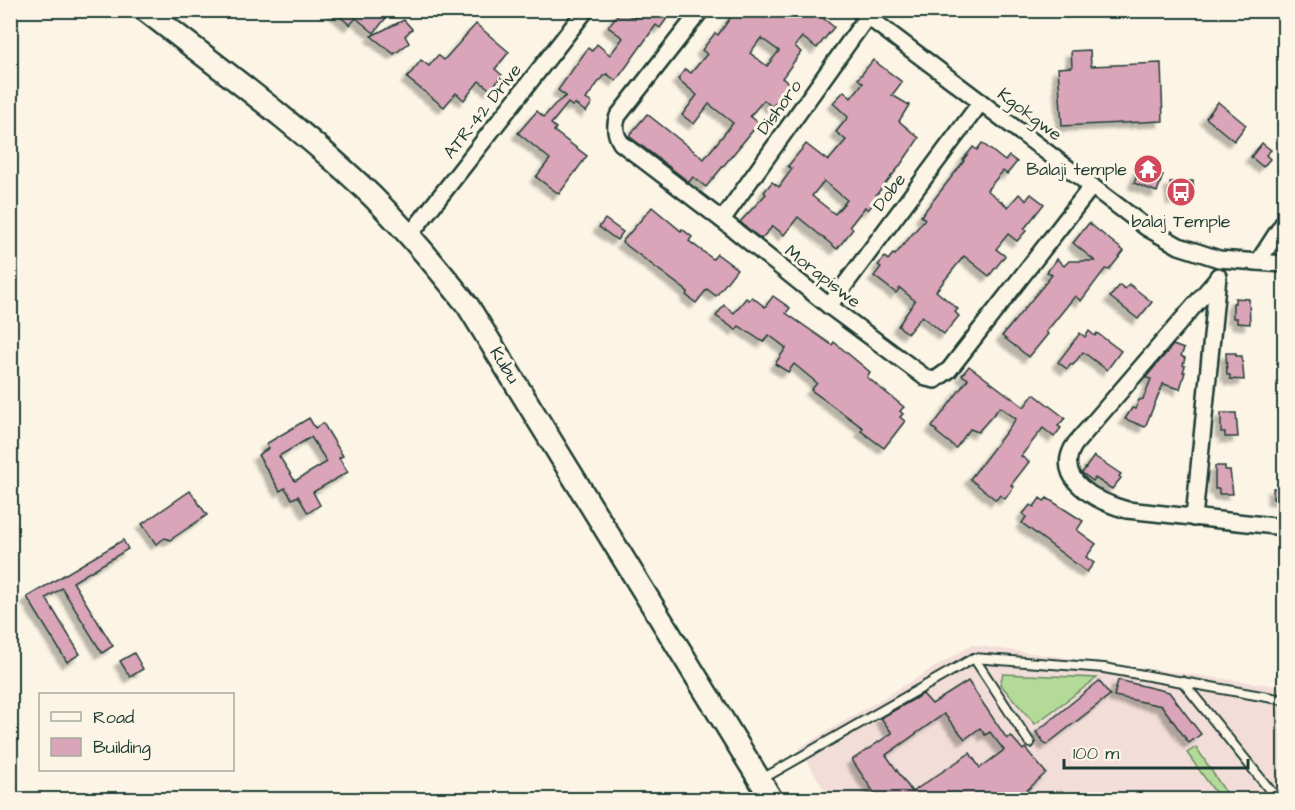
<svg xmlns="http://www.w3.org/2000/svg" width="1295" height="810" font-family="'Architects Daughter',sans-serif">
<style>
.built{fill:#f2ddd8}
.green{fill:#b3db97;stroke:#698c66;stroke-width:1.5}
.building{fill:#daa4b9;stroke:#1f3d34;stroke-width:1.5;fill-rule:evenodd;filter:url(#shadow)}
.lines{fill:none;stroke-linecap:round;stroke-linejoin:round}
.lane-casing{stroke:#1f3d34;stroke-width:12}
.street-casing{stroke:#1f3d34;stroke-width:20}
.secondary-casing{stroke:#1f3d34;stroke-width:26}
.lane{stroke:#fcf5e5;stroke-width:8}
.street{stroke:#fcf5e5;stroke-width:15}
.secondary{stroke:#fcf5e5;stroke-width:21}
.labels{text-anchor:middle;stroke-width:6;stroke-linejoin:round;paint-order:stroke}
.street-label{font-size:18px;fill:#1f3d34;stroke:#fcf5e5}
.poi-label{font-size:18px;fill:#1f3d34;stroke:#fcf5e5;text-anchor:end}
</style>
<defs>
<filter id="shadow"><feDropShadow dx="-5.5" dy="5.5" stdDeviation="1.5" flood-color="#0004"/></filter>
</defs>
<rect width="100%" height="100%" fill="#fcf5e5"/>
<filter id="ink" filterUnits="userSpaceOnUse"><feTurbulence type="fractalNoise" baseFrequency=".0167" numOctaves="2"/><feDisplacementMap in="SourceGraphic" scale="12" xChannelSelector="R" yChannelSelector="G"/><feConvolveMatrix kernelMatrix="1 2 1 2 8 2 1 2 1" color-interpolation-filters="sRGB"/></filter>
<g filter="url(#ink)">
<path class="built" d="M972 645 1284 687V799H830L799 748Z"/>
<g class="green">
<path d="M1003 674 1097 678 1035 724 1000 684Z"/>
<path d="M1196 747 1230 799H1220L1187 753Z"/>
</g>
<g class="building">
<path d="M332 10H392L374 33 356 18 350 25Z"/>
<path d="M621 10 635 19 642 10H673L660 28 656 25 616 81 607 74 603 76 586 99 592 103 586 112 575 104 572 106 568 103 551 124 556 128 554 131 587 156 559 194 536 177 550 159 518 133 537 111 544 117 555 104 566 96 558 90 588 48 592 51 597 44 610 55 623 38 608 27Z"/>
<path d="M736 10H813L834 27 817 48 802 37 795 46 801 52 782 78 790 84 772 107 764 100 750 116 759 123 706 187 693 177 689 182 629 136 647 114 704 159 733 123 709 104 694 124 682 115 697 95 678 79 685 69 691 73 707 54 702 50 715 33 718 35ZM761 38 779 51 767 66 750 53Z"/>
<path d="M404 20 412 29 405 36 409 43 394 54 371 36Z"/>
<path d="M476 24 509 52 495 69 502 75 491 90 479 81 464 100 456 93 444 107 407 78 421 60 429 66 438 55 444 60Z"/>
<path d="M1090 50 1091 66 1161 63 1163 121 1062 126 1058 68 1072 67 1071 51Z"/>
<path d="M873 60 902 82 892 95 909 105 899 121 919 138 899 167 876 195 879 197 868 210 865 207 850 226 853 229 837 249 798 217 784 235 773 226 761 239 740 222 766 194 764 192 772 182 779 187 792 169 788 166 806 144 828 161 846 140 836 132 848 117 833 103 844 91 851 98 863 83 858 79ZM824 181 847 200 835 214 812 196Z"/>
<path d="M1218 102 1246 125 1234 141 1206 118Z"/>
<path d="M982 143 1005 161 1009 156 1017 162 1007 174 1003 171 987 190 1008 207 1019 194 1026 200 1031 194 1044 204 1024 229 1026 231 1017 241 1008 234 996 249 1005 256 989 276 964 256 936 291 958 309 955 312 959 316 944 334 922 316 908 333 898 326 915 301 900 288 896 293 874 276 881 267 878 265 885 257 888 260 893 254 895 255 925 219 921 216 964 161 963 160 973 147 977 150Z"/>
<path d="M1262 143 1271 150 1266 155 1270 159 1263 167 1251 157Z"/>
<path d="M1140 167 1163 175 1157 192 1134 183Z"/>
<path d="M1193 181 1194 198 1172 199 1170 182Z"/>
<path d="M652 207 681 231 682 229 692 237 689 241 713 259 717 254 737 269 716 296 707 289 696 303 686 295 688 292 622 242Z"/>
<path d="M605 219 623 232 617 240 599 227Z"/>
<path d="M1089 223 1124 251 1109 270 1105 269 1081 301 1075 296 1046 332 1048 334 1029 357 1002 336 1052 275 1047 272 1057 259 1064 266 1069 261H1095L1073 243Z"/>
<path d="M1129 284 1152 302 1138 319 1110 297 1120 285 1125 289Z"/>
<path d="M773 296 790 308 786 313 832 345 834 342 870 372 867 377 904 407 900 411 903 414 900 417 905 421 884 448 861 431 863 428 811 390 817 383 794 364 788 372 775 364 786 348 769 335 763 342 739 326 736 330 716 316 724 305 734 313 746 298 749 300 752 297 765 307Z"/>
<path d="M1235 298 1249 299 1250 324 1237 323V318H1233V303H1235Z"/>
<path d="M1089 331 1095 336 1097 333 1121 351 1107 370 1083 352 1073 365 1071 364 1067 369 1058 362 1080 333 1085 337Z"/>
<path d="M1173 345 1184 349 1181 356 1185 358 1183 365 1185 366 1183 372H1185L1180 389 1163 384 1145 427 1125 419 1132 408 1135 409 1139 400 1143 399 1151 379 1146 378 1147 376Z"/>
<path d="M1226 353H1236V356H1242L1244 380 1230 379V375H1227Z"/>
<path d="M969 366 1024 407 1034 394 1065 418 1058 426 1061 428 1054 437 1043 428 1021 456 1029 462 1011 485 1014 487 1005 499 1000 495 996 500 970 479 1016 419 1000 407 978 432 970 429 956 448 936 432 937 431 932 427 968 379 962 375Z"/>
<path d="M1221 413H1236L1238 437H1225V432H1221Z"/>
<path d="M309 418 315 428 323 423 343 456 339 458 348 472 313 492 320 505 308 513 298 496 292 499 285 488 280 491 258 455 269 448 266 444ZM311 437 327 462 295 481 279 456Z"/>
<path d="M1094 456 1121 474 1119 476 1121 478 1112 489 1095 478 1093 481 1082 473Z"/>
<path d="M1215 466H1225V470H1230L1233 494H1219V489H1215Z"/>
<rect x="1273" y="488" width="11" height="11"/>
<path d="M190 491 207 515 170 540 165 538 156 544 142 524Z"/>
<path d="M1040 498 1044 501 1047 498 1083 521 1077 530 1096 544 1086 557 1094 563 1087 572 1022 523 1026 517 1023 514 1030 505 1034 507Z"/>
<path d="M123 540 128 549 73 582 113 646 102 653 62 588 46 598 80 654 67 662 27 597Z"/>
<path d="M134 653 143 669 130 677 120 661Z"/>
<path d="M1118 680 1169 692 1201 734 1189 743 1162 706 1114 696Z"/>
<path d="M968 681 1007 739 1011 736 1023 750 1025 748 1046 773 1025 792 1031 800H879L852 760 892 733 881 718 923 694 932 704ZM944 714 965 739 980 728 985 735 990 732 1004 750 980 768 970 753 912 792 886 755Z"/>
<path d="M1099 681 1110 695 1046 745 1036 732Z"/>
</g>
<g class="lines">
<g class="lane-casing">
<g id="lane">
<path d="M974 658 1030 743"/>
<path d="M1182 681 1278 800"/>
<path d="M762 779 974 658 1104 668 1284 700"/>
</g>
</g>
<g class="street-casing">
<g id="street">
<path d="M701 10 618 116C614 126 615 134 621 143L722 220 829 306 926 378 935 380 949 370 1092 186"/>
<path d="M859 10 1147 228 1179 246 1219 259 1284 264"/>
<path d="M722 220 867 17"/>
<path d="M409 236 586 10"/>
<path d="M1258 262 1284 222"/>
<path d="M1218 278 1075 444C1051 479 1098 502 1127 510L1284 527"/>
<path d="M829 306 981 102"/>
<path d="M1194 518 1218 276"/>
</g>
</g>
<g class="secondary-casing">
<path id="secondary" d="M145 10C222 70 302 128 372 196 406 230 438 268 468 306L772 800"/>
</g>
<use href="#lane" class="lane"/>
<use href="#street" class="street"/>
<use href="#secondary" class="secondary"/>
</g>
</g>
<defs>
<g id="temple-disc" transform="scale(1.5)"><circle r="9.5" fill="#d1495b" stroke="#fcf5e5"/><path d="M0-6L5-2H3V0L6.5 2.5H4V6H1.5V3h-3V6H-4V2.5H-6.5L-3 0V-2H-5Z" fill="#fff"/></g>
<g id="bus-disc" transform="scale(1.5)"><circle r="9.5" fill="#d1495b" stroke="#fcf5e5"/><path d="M-5-6H5V4H4V6H2V4H-2V6H-4V4H-5ZM-3.5-4V0h7V-4ZM-3.5 1.2v1.5H-2V1.2ZM2 1.2v1.5H3.5V1.2Z" fill="#fff"/></g>
</defs>
<g fill-rule="evenodd">
<use href="#temple-disc" x="1148" y="169"/>
<use href="#bus-disc" x="1181" y="192"/>
</g>
<g class="labels">
<g class="street-label">
<text transform="translate(779 107) rotate(-54)" y="6">Dishoro</text>
<text transform="translate(482 111) rotate(-52)" y="6">ATR-42 Drive</text>
<text transform="translate(1030 114) rotate(37)" y="6">Kgokgwe</text>
<text transform="translate(889 192) rotate(-53)" y="6">Dobe</text>
<text transform="translate(823 276) rotate(38)" y="6">Morapiswe</text>
<text transform="translate(505 365) rotate(58)" y="6">Kubu</text>
</g>
<g class="poi-label">
<text x="1127" y="175">Balaji temple</text>
<text x="1181" y="227" text-anchor="middle">balaj Temple</text>
</g>
</g>
<rect width="1295" height="810" fill="none" stroke="#fcf5e5" stroke-width="36"/>
<rect x="18" y="18" width="1259" height="774" fill="none" stroke="#1f3d34" stroke-width="2" filter="url(#ink)"/>
<rect x="39" y="693" width="195" height="78" fill="#fcf5e5" stroke="#a4ab9e" stroke-width="1.5"/>
<rect x="51" y="712" width="30" height="9" fill="#fcf5e5" stroke="#a4ab9e" stroke-width="1.5"/>
<text x="93" y="723" font-size="18" fill="#1f3d34">Road</text>
<rect x="51" y="738" width="30" height="18" fill="#daa4b9" stroke="#a4ab9e" stroke-width="1.5"/>
<text x="93" y="753" font-size="18" fill="#1f3d34">Building</text>
<path d="M1064 759v9h184v-9" fill="none" stroke="#1f3d34" stroke-width="3"/>
<text x="1073" y="759" font-size="18" fill="#1f3d34" stroke="#fcf5e5" stroke-width="4.5" paint-order="stroke">100 m</text>
</svg>
